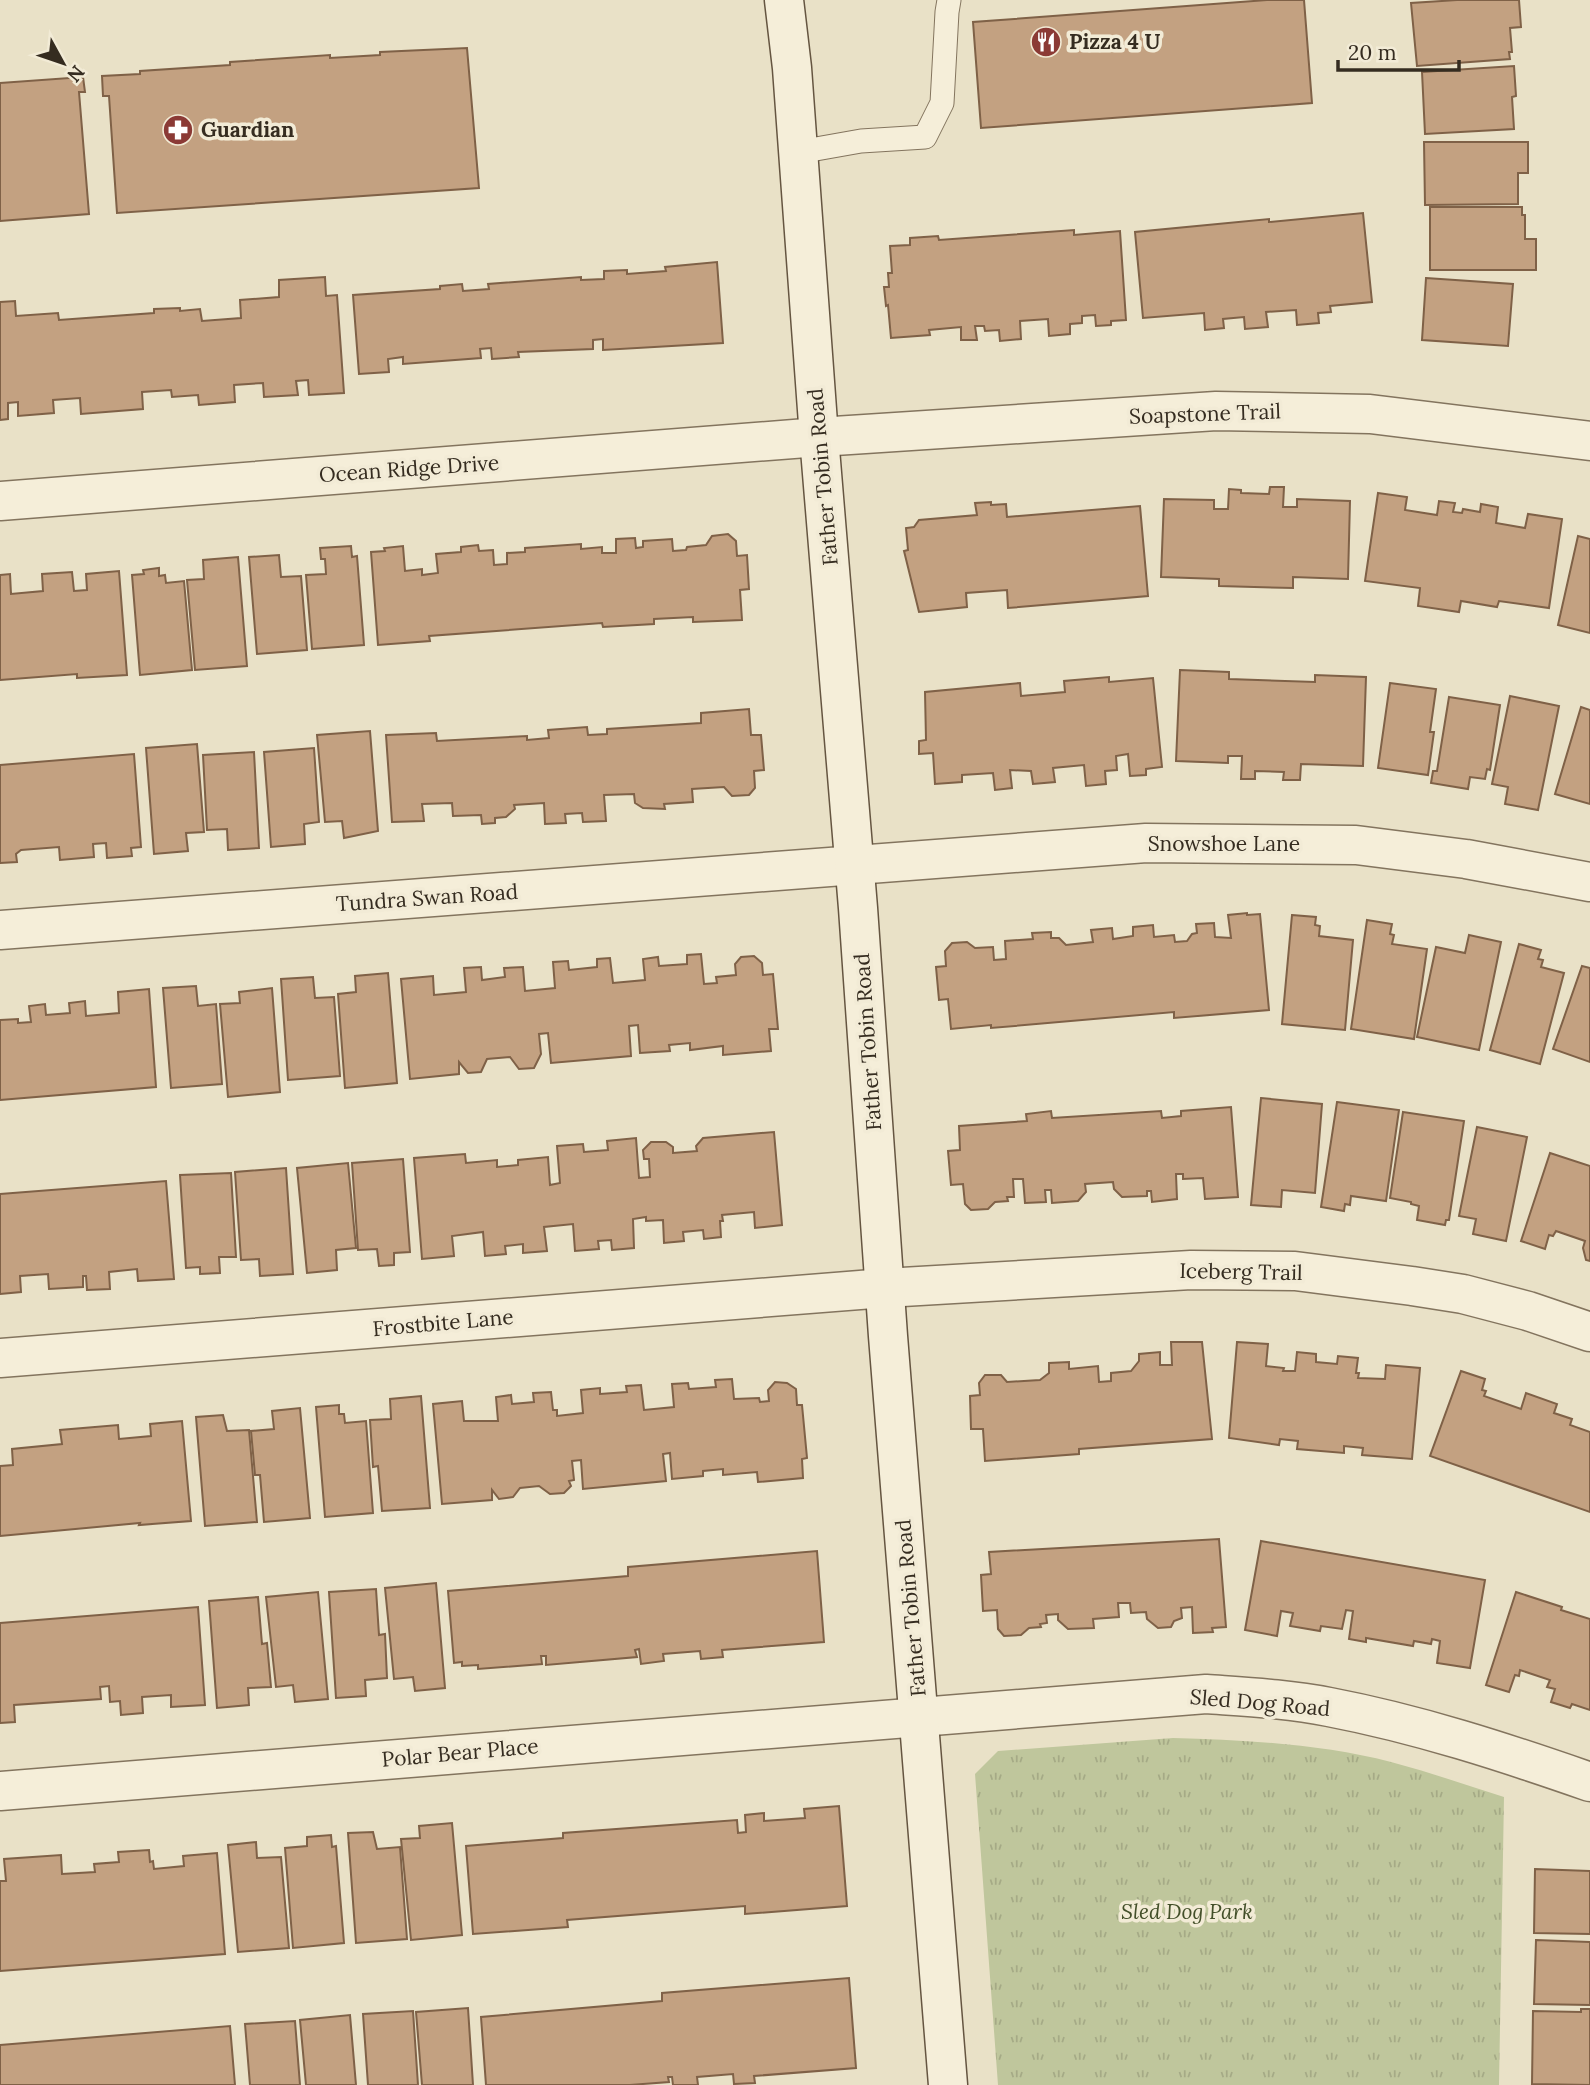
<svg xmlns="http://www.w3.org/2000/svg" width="1590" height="2085" font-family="Lora,serif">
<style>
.park{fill:url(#park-tufts)}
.building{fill:#c3a181;stroke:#7f6147;stroke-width:2}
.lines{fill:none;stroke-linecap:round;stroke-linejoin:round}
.lane-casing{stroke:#83745e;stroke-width:25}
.street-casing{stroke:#83745e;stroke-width:41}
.secondary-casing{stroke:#655541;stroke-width:41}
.lane{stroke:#f5eed9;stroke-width:23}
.street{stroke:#f5eed9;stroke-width:38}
.secondary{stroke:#f5eed9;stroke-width:38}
.labels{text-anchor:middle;stroke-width:7;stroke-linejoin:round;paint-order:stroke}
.poi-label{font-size:21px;font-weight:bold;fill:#352c20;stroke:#f2ebd6;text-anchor:start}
.street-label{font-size:21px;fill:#352c20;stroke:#f2ebd6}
.park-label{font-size:21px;font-style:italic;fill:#434f29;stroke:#f2ebd6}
</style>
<defs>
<pattern id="park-tufts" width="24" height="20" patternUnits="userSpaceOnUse" patternTransform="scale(1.75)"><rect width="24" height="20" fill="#bfc69c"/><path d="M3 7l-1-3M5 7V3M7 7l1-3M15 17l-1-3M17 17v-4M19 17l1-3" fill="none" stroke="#a5aa86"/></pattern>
</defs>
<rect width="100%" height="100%" fill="#e9e1c7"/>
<path class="park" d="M1173 1738C1245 1740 1321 1744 1391 1762 1429 1772 1466 1785 1504 1797L1499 2085H998L975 1774 998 1751Z"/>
<g class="building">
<path d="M1267 0H1304L1312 103 981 128 973 22Z"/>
<path d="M1457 0H1519L1521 27 1510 28 1512 52H1509L1510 59 1417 66 1411 3Z"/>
<path d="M467 48 479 188 117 213 109 96H103L102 76 140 74V71L230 65V62L330 55V58L380 55V52Z"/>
<path d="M1514 66 1516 96 1512 97 1514 129 1425 134 1422 72Z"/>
<path d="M83 77 85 92H79L89 214 0 221V83Z"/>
<path d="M1424 142H1528V173H1518V204L1425 205Z"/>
<path d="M1430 207H1522V215H1525V239H1536V270H1430Z"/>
<path d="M1363 213 1372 302 1330 306 1331 312 1318 313 1319 323 1297 325 1296 310 1266 312 1268 327 1245 329 1244 317 1223 319 1224 328 1205 330 1204 313 1143 318 1135 232 1269 219V222Z"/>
<path d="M1074 230V235L1120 231 1126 320 1111 321V325L1096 326 1095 315 1082 316V323L1070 324V334L1049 336 1048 319 1020 321 1021 339 1000 341 999 330 985 331 984 326H975L977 340H961V327L929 330 930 335 891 338 888 305 886 306 884 287H889L888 273H892L890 246 910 245V238L938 236 939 240Z"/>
<path d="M717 262 723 343 603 350V339L593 340V349L518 352 519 357 492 359 491 348 480 349 481 358 403 364V357L388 359 389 372 359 374 353 295 440 289V286L462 284 463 291 489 289 488 284 581 277V280L604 279V271L627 270V274L666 271 665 267Z"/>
<path d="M325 277 326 296 337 295 344 393 309 395 308 380 296 381 298 395 264 397 263 383 234 385 235 402 199 405 198 395 172 397 171 390 142 392 143 409 81 414 80 398 53 400 54 413 18 416V402L8 403V419L0 420V302L15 301 16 316 58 313 59 320 154 313V309L180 308V311L200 309 202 321 241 318 240 300 279 297V280Z"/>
<path d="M1426 278 1513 284 1508 346 1422 340Z"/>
<path d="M1270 487H1284L1283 507H1297V499L1350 501 1348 579 1293 577V588L1219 586V579L1161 577 1164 499 1214 500V509H1228L1229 489 1241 490V493L1269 494Z"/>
<path d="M1378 493 1407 497 1405 510 1437 515 1439 501 1455 503 1453 512 1462 513 1463 509 1480 512 1481 504 1498 507 1496 523 1525 528 1528 514 1562 519 1549 608 1499 601 1497 607 1461 601 1459 612 1418 606 1420 588 1365 581Z"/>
<path d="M991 502V505L1006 504 1007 517 1140 506 1148 596 1008 608 1007 590 966 593 967 607 919 612 904 551 908 550 906 528 914 527 919 520 977 515 975 503Z"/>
<path d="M728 534 736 541 737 556 747 555 749 589 740 590 742 620 693 622V617L654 619V624L603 627 602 623 429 636 430 641 378 645 371 552 385 551 384 548 403 546 405 571 422 569V575L438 573 436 554 461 552V547L478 545 479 551 493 550 494 565 507 564V553L525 552V548L581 544V549L602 547V553H616V539L635 538 636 548 643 547V541L672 539 673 551 686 550 687 547 706 545 712 536Z"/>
<path d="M1578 536 1590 539V633L1558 625Z"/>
<path d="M351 546 352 557 357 556 364 645 312 649 306 575 326 574 325 559H321L320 548Z"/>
<path d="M279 555 281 577 301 576 307 650 257 654 249 557Z"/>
<path d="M238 557 247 666 195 670 187 580 204 579 203 560Z"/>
<path d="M159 568V576L165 575 166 583 184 581 192 670 140 675 132 575 144 574 143 570Z"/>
<path d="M119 571 127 675 77 678V674L0 680V575L10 574 11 594 43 591 42 574 72 572 74 591 87 590 86 574Z"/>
<path d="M1180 670 1229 672V679L1315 682V675L1366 677 1363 766 1301 764 1300 780H1283L1284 772 1255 771V779H1241L1242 756H1228V763L1176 761Z"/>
<path d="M1109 677V682L1153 678 1162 767 1146 769V775L1130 776 1128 754 1116 756 1117 770 1105 771 1106 784 1086 786 1084 765 1053 768 1055 782 1033 784 1031 771 1010 770 1012 788 995 790 993 773 962 775V782L935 784 933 753 919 754V741L926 740 925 692 1020 683 1021 696 1065 692 1064 681Z"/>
<path d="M1390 683 1436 689 1430 732H1434L1428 775 1378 768Z"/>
<path d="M1510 696 1559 706 1538 810 1505 804 1508 787 1492 784Z"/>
<path d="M1449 697 1500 705 1490 770 1487 769 1485 779 1470 777 1468 789 1431 783 1433 771H1437Z"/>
<path d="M1581 707 1590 710V804L1555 794Z"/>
<path d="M749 709 751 735H761L764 770 754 771 755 788 749 795 732 796 724 787 692 789 693 802 664 804 665 809 643 808 635 803 634 794 604 795 606 821 583 822 582 813 565 814 566 823 545 824 544 803 514 805 515 809 506 817 495 818V823L482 824 481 815 453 816 452 803 422 804 424 821 392 822 386 735 436 733 437 741 527 736V740L549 738 548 730 587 727 588 735 607 734V729L701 723V713Z"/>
<path d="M370 731 378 831 344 838 342 821 325 822 317 735Z"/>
<path d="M197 744 204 832 186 833 188 851 154 854 146 748Z"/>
<path d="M314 748 319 822 304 824 305 844 271 847 264 752Z"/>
<path d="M254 752 259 848 228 850 227 829 207 830 203 755Z"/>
<path d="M134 754 141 847 131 848 132 856 107 858 106 843 93 844 94 857 60 860 59 847 21 850 16 854 17 862 0 863V765Z"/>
<path d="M1247 913V915L1260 914 1269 1010 1174 1018V1012L991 1028V1025L951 1029 948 999 939 1000 936 967 946 966 945 951 952 943 967 942 975 948 993 947 994 960 1006 959 1005 941 1033 939 1032 933 1051 932V938H1059L1066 945 1093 942 1091 930 1112 928 1113 939 1133 936V927L1153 925 1154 937 1174 935 1175 942 1187 941 1192 934 1197 933 1196 924 1214 923 1215 937 1231 938 1228 915Z"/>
<path d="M1292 915 1316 917 1315 925 1320 926 1319 936 1353 940 1345 1030 1282 1024Z"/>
<path d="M1367 920 1392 924 1390 934 1394 935 1392 944 1427 949 1414 1039 1351 1029Z"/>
<path d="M1469 935 1501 942 1479 1050 1417 1037 1436 947 1465 953Z"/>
<path d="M1519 944 1541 950 1538 959 1543 960 1541 967 1564 973 1540 1064 1490 1050Z"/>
<path d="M701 954 704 984 717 983 716 977 736 975 735 964 741 957 754 956 762 963 763 975 773 974 778 1029H769L771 1051 723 1055V1046L690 1050V1043L669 1045 670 1051 640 1053 638 1025 629 1026 631 1056 551 1063 548 1033 539 1034 541 1054 534 1068 519 1069 510 1057 487 1059 481 1072 468 1073 459 1062V1074L410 1079 401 979 433 976 434 995 466 992 464 968 481 967 482 980 505 977 504 968 523 967 525 991 555 988 553 962 568 961 569 970 597 967V959L610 958 613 983 645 980 643 959 658 957 659 966 687 964V955Z"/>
<path d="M1582 966 1590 968V1062L1553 1049Z"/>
<path d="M388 973 397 1083 345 1088 338 994 356 992 355 976Z"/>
<path d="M313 977 315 998 334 997 340 1076 288 1080 281 979Z"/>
<path d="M196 986 198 1006 216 1004 222 1084 171 1088 163 988Z"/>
<path d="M272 988 280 1092 228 1097 220 1004 240 1003 239 992Z"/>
<path d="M149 989 156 1087 0 1100V1020L18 1019V1023L31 1022 29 1006 45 1004 46 1015 70 1013 69 1003 85 1001 86 1016 119 1013 118 992Z"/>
<path d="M1261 1098 1322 1104 1315 1193 1282 1190 1281 1207 1251 1205Z"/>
<path d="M1337 1102 1399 1110 1386 1201 1351 1196 1350 1205 1345 1204 1344 1211 1321 1207Z"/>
<path d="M1231 1107 1238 1197 1205 1199 1203 1178 1183 1179V1174H1176L1177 1199 1152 1202 1151 1191H1147V1196L1122 1197 1114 1189 1113 1182 1085 1184 1086 1192 1078 1201 1052 1203 1051 1190H1045L1046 1202 1025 1203 1023 1179H1013L1014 1197H1007L1008 1201 995 1202 988 1209 971 1210 965 1204 963 1184 951 1185 948 1151 960 1150 959 1126 1027 1121 1026 1114 1051 1111 1052 1118 1161 1111 1162 1118 1181 1116V1111Z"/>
<path d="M1403 1112 1464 1121 1449 1220H1446L1445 1225 1417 1220 1419 1206 1411 1204V1202L1390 1198Z"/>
<path d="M1477 1127 1527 1137 1506 1241 1473 1234 1476 1219 1459 1216Z"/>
<path d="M774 1132 782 1225 755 1228 754 1212 722 1215 723 1221H720L721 1237 704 1239 703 1230 683 1232 684 1241 664 1243 663 1220 646 1221V1217L633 1219 634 1248 612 1250 611 1240 598 1241 599 1249 575 1251 573 1224 544 1227 547 1251 523 1253V1244L505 1246 506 1254 485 1256 483 1232 452 1236 454 1256 422 1259 414 1158 465 1154 466 1163 497 1160V1167L518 1165V1160L548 1157 550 1185 560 1183 557 1146 583 1144 584 1152 608 1150 607 1141 636 1138 639 1178 650 1177 649 1159H644L643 1150 651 1142H666L673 1147V1153L697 1151 696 1146 703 1138Z"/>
<path d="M1550 1153 1590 1166V1261L1586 1260 1583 1248 1585 1241 1556 1231 1553 1236 1549 1235 1545 1249 1521 1241Z"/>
<path d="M403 1159 410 1252 394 1253V1265L379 1266 377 1249 358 1250 352 1163Z"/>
<path d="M348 1163 356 1248 336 1250 337 1270 307 1273 297 1168Z"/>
<path d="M286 1168 293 1274 260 1276 259 1259 241 1260 235 1172Z"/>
<path d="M231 1173 236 1257H219L220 1273 200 1274V1267L186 1268 180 1175Z"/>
<path d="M166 1181 174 1279 138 1281 137 1269 109 1272 110 1289 87 1290 86 1276H83V1287L49 1289 48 1274 20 1276 21 1292 0 1294V1194Z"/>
<path d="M1171 1342H1202L1212 1439 1079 1449V1454L985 1461 983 1429H971L970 1396 980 1395 979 1383 985 1375H1001L1007 1382 1040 1380 1049 1373V1363L1069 1362V1369L1098 1366 1099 1382 1111 1381V1373L1131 1371 1139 1361V1354L1160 1352V1365H1172Z"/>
<path d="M1237 1342 1268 1344 1266 1366 1284 1368 1283 1371H1295L1297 1352 1316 1354V1362L1337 1364 1338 1356 1358 1358 1356 1373H1359L1358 1378 1385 1379 1386 1365 1420 1368 1412 1459 1362 1455 1363 1448 1344 1446V1453L1297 1449 1298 1441 1280 1439 1279 1445 1229 1438Z"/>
<path d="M1461 1371 1485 1379 1482 1390 1486 1391 1484 1396 1521 1409 1526 1393 1557 1404 1554 1413 1572 1419 1570 1425 1590 1432V1512L1430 1456Z"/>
<path d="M732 1379 734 1399 759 1398 760 1402 769 1401 768 1390 775 1382 787 1383 796 1389 797 1405H802L807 1458 802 1459 803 1478 758 1482 757 1472 723 1475V1469L703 1471V1476L672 1479 670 1453 663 1454 666 1481 583 1489 581 1460 572 1461 574 1480 569 1481 571 1486 564 1493 550 1494 539 1486 520 1488 513 1497 499 1499 492 1490V1500L442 1504 433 1404 462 1401 464 1421H498L496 1397 511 1395 512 1404 534 1402 533 1393 551 1392 553 1410H557V1416L583 1413 581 1390 600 1388V1394L627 1392 626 1386 641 1385 644 1410 674 1407 672 1384 688 1383 689 1389 716 1387 715 1380Z"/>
<path d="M421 1396 430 1508 382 1511 378 1466 373 1467 370 1420 391 1419 390 1399Z"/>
<path d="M339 1405V1414H344L345 1423 366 1421 373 1513 325 1517 316 1407Z"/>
<path d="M300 1408 310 1518 264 1522 260 1475H255L251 1431 274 1429 272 1411Z"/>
<path d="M223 1415 227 1431 249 1430 257 1522 205 1526 196 1417Z"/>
<path d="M182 1421 191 1521 139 1525 140 1523 0 1536V1466L13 1465 12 1449 62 1444 60 1430 118 1425 119 1439 151 1436 150 1424Z"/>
<path d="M1219 1539 1226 1627 1212 1628 1213 1632 1193 1633 1192 1607 1181 1608 1182 1618 1174 1621 1171 1627 1158 1628 1147 1619 1146 1612 1131 1613 1130 1603H1118L1119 1617 1093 1619 1094 1628 1068 1629 1058 1620V1614L1046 1615 1047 1623 1040 1624 1041 1627 1029 1628 1021 1635 1004 1636 998 1629 997 1610 983 1611 981 1575 991 1574 989 1552Z"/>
<path d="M1261 1541 1485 1580 1470 1668 1437 1663 1440 1641 1432 1639 1431 1644 1414 1641 1413 1646 1366 1638V1642L1349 1639 1353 1611 1346 1610 1342 1629 1321 1626 1320 1631 1290 1626 1293 1613 1281 1611 1277 1636 1245 1630Z"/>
<path d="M817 1551 824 1642 722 1650 723 1657 701 1659 700 1651 663 1654 664 1661 641 1664 639 1649 635 1650 637 1657 546 1665V1656H541L542 1664 478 1669V1665L462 1666V1662L454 1663 448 1591 628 1576V1567Z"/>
<path d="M436 1583 445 1688 415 1691 413 1677 394 1679 385 1588Z"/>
<path d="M376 1589 379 1635 385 1634 387 1678 365 1680 366 1696 336 1698 329 1592Z"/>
<path d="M318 1592 328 1699 295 1702 293 1685 276 1687 266 1597Z"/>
<path d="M1516 1592 1562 1607 1561 1610 1590 1619V1710L1572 1704 1570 1708 1551 1702 1555 1689 1547 1687 1550 1680 1520 1670 1519 1676 1515 1675 1509 1692 1486 1685Z"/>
<path d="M258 1597 262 1644 267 1643 271 1687 248 1688 249 1705 217 1708 209 1601Z"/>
<path d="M198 1607 205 1705 171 1707V1695L142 1697 143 1713 121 1715 120 1701 110 1702 109 1686 100 1687 101 1699 14 1705 15 1722 0 1723V1623Z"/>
<path d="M839 1806 847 1906 745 1914V1906L567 1920 568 1927 473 1934 466 1846 563 1838V1833L737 1820 738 1833 746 1832 745 1815 764 1813V1821L805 1818 804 1809Z"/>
<path d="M452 1823 462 1935 411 1940 401 1839 420 1838 419 1826Z"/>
<path d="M373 1832 377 1849 400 1847 407 1939 356 1943 348 1833Z"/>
<path d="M331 1835 332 1847 336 1846 344 1943 293 1948 285 1848 307 1846V1837Z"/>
<path d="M256 1842 257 1858 281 1857 289 1948 238 1952 228 1845Z"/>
<path d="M149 1850 150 1862 153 1861 154 1869 184 1866 183 1856 217 1853 225 1954 0 1971V1881H6L4 1859 61 1855 62 1874 95 1872 94 1864 119 1862 118 1852Z"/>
<path d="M1535 1869 1590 1871V1934L1534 1933Z"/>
<path d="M1536 1940 1590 1942V2005L1534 2004Z"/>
<path d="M849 1978 856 2068 754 2076 755 2083 734 2084 733 2074 697 2077 698 2085H673L672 2077H668L669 2082 630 2085H486L481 2017 662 2001V1993Z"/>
<path d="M468 2008 473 2085H422L416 2012Z"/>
<path d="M1581 2009H1590V2085L1532 2084 1533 2011 1581 2012Z"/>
<path d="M413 2011 418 2085H368L363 2014Z"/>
<path d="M350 2015 356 2085H306L300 2020Z"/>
<path d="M295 2021 300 2085H250L245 2024Z"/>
<path d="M230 2026 235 2085H0V2045Z"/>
</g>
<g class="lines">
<g class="lane-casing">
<path id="lane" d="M799 152 861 141 925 137 942 103 947 12 949 0"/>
</g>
<g class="street-casing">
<g id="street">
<path d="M0 501 819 437 1216 411 1370 414 1590 441"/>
<path d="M0 930 1146 843 1356 845 1466 859 1590 882"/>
<path d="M0 1358 885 1288 1191 1270 1295 1271 1412 1286 1463 1294 1528 1311 1590 1332"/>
<path d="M0 1791 1206 1694C1247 1697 1288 1699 1329 1707 1418 1724 1504 1752 1590 1782"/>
</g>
</g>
<g class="secondary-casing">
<path id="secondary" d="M784 0 792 68 819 437 858 908 888 1336 948 2085"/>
</g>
<use href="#lane" class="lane"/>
<use href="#street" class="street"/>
<use href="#secondary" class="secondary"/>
</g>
<defs>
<g id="restaurant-disc" transform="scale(1.575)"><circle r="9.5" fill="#8b3a35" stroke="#f2ebd6"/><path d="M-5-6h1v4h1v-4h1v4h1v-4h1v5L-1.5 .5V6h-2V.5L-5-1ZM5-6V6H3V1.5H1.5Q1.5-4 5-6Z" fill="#fff"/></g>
<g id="pharmacy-disc" transform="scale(1.575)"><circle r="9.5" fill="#8b3a35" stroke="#f2ebd6"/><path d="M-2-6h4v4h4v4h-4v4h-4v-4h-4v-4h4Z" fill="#fff"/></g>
</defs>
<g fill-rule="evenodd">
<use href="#restaurant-disc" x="1046" y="42"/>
<use href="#pharmacy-disc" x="178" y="130"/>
</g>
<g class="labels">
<g class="poi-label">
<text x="1069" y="49">Pizza 4 U</text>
<text x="201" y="137">Guardian</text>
</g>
<g class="street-label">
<text transform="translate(1205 414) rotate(-2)" y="7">Soapstone Trail</text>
<text transform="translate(409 469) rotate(-4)" y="7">Ocean Ridge Drive</text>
<text transform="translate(823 477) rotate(-95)" y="7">Father Tobin Road</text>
<text x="1224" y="851">Snowshoe Lane</text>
<text transform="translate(427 898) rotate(-4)" y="7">Tundra Swan Road</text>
<text transform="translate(868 1042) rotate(-94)" y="7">Father Tobin Road</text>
<text transform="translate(1241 1272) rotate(1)" y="7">Iceberg Trail</text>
<text transform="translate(443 1323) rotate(-5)" y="7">Frostbite Lane</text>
<text transform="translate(911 1608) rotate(-95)" y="7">Father Tobin Road</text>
<text transform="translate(1260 1703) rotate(5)" y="7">Sled Dog Road</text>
<text transform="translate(460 1753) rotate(-5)" y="7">Polar Bear Place</text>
</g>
<g class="park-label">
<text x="1187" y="1919">Sled Dog Park</text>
</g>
</g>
<g transform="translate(63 63) rotate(130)" stroke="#f2ebd6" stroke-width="5" paint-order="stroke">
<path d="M0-5L12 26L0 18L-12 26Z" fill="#352c20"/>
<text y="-10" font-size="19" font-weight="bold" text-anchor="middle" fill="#352c20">N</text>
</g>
<path d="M1338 60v10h121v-10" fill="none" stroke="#352c20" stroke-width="3.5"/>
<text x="1348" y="60" font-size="21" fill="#352c20" stroke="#f2ebd6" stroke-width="5" paint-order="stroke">20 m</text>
</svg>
